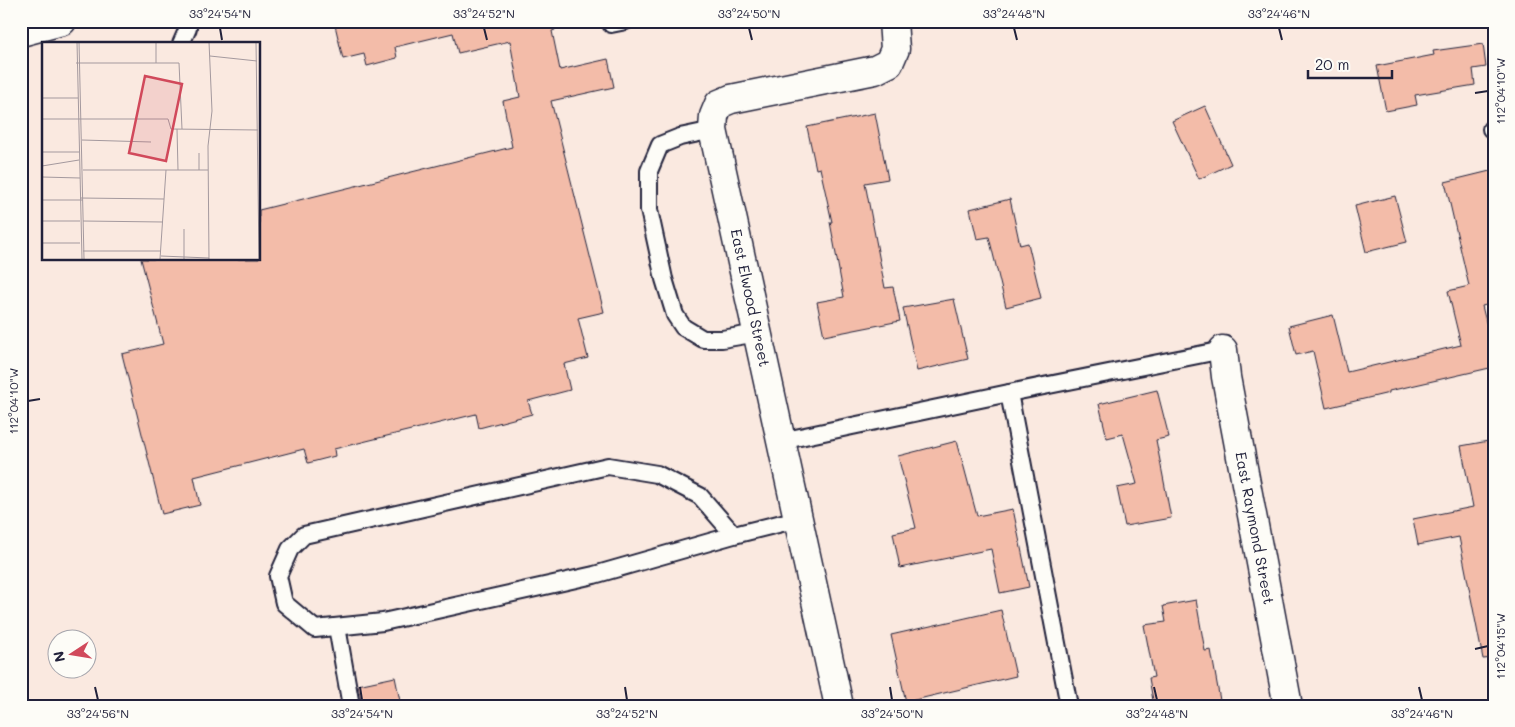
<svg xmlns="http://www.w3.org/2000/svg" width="1515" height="727" font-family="Mali,sans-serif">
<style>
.building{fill:#f3bca9;stroke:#22223b}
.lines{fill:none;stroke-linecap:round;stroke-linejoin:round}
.lane-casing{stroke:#22223b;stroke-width:20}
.street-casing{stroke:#22223b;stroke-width:31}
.secondary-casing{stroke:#22223b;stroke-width:31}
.lane{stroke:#fdfcf7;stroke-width:16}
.street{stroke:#fdfcf7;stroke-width:28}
.secondary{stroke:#fdfcf7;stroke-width:28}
.ticks{fill:none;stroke:#22223b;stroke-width:2}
.labels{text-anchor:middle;stroke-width:4;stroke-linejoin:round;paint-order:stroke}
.street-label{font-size:15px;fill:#22223b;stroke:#fdfcf7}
.inset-road{fill:none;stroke:#a4999e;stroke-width:1}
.view{fill:#d1495b;fill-opacity:0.15;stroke:#d1495b;stroke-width:2.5}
.inset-edge{fill:none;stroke:#22223b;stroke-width:2.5}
.neatline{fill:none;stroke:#22223b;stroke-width:2}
.ticks-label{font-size:12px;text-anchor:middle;fill:#22223b}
</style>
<rect width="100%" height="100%" fill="#fae9e0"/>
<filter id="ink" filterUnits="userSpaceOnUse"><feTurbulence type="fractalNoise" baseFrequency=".02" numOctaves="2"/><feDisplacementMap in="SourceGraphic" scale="10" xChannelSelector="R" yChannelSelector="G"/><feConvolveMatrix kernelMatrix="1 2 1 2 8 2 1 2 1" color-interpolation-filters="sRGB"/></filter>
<g filter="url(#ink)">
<g class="building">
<path d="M334 21H554L555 30 552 31 560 70 608 59 614 87 551 101 604 312 578 318 588 358 564 364 570 390 528 401 532 414 479 428 476 414 334 449 335 456 308 463 304 449 194 477 200 505 162 514 122 354 163 344 141 259H259V210L512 147 503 101 520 97 510 41 458 53 453 33 395 47 397 58 367 66 364 54 343 59Z"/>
<path d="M1483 44 1486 67 1473 69 1475 85 1415 95 1417 105 1386 111 1377 66 1434 55 1433 51Z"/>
<path d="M1205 106 1231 164 1199 179 1172 121Z"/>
<path d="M875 113 888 179 865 183 885 288 893 287 900 321 824 336 817 302 844 297 830 222H832L820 168 816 169 807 127Z"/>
<path d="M1494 170V303L1482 306 1494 354V367L1389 391V393L1326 408 1313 351 1296 355 1289 326 1333 315 1347 372 1461 345 1448 291 1469 286 1445 182Z"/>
<path d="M1395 196 1407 242 1366 252 1355 206Z"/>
<path d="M1010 199 1020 245 1028 243 1041 298 1006 307 989 237 977 239 970 209Z"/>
<path d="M954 299 968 359 917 371 903 308Z"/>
<path d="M1157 390 1169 437 1156 440 1171 518 1125 526 1117 488 1137 484 1123 434 1107 438 1099 404Z"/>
<path d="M1494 440V658L1483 659 1459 537 1418 545 1413 519 1473 507 1461 446Z"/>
<path d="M957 441 977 516 1013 509 1029 587 1000 593 991 549 900 568 893 533 916 528 898 456Z"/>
<path d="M1196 600 1205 651 1211 650 1221 706H1154L1149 678 1154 677 1144 625 1166 622 1163 606Z"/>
<path d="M1001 610 1016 676 906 702 891 635Z"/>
<path d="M395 677 401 706H362L358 685Z"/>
</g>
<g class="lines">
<g class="lane-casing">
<g id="lane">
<path d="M611 24 626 21"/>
<path d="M181 44 188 28 187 21"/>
<path d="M1491 129H1494"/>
<path d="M713 130 680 137 660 145 649 171V210L664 279 675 315 683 327 703 339H722L758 333"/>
<path d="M1009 393 1069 706"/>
<path d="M781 441 1009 393 1223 350"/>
<path d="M734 535 700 496 657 474 608 466 304 535 290 549 278 576 284 603 315 629 383 622 594 575 734 535 798 519"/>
<path d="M337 627 351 706"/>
</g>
</g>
<g class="street-casing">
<g id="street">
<path d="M21 32 62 21"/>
<path id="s1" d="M1223 350 1226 377 1288 706"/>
</g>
</g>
<g class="secondary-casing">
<path id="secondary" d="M839 706 713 130 714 116 719 104 731 99 875 70 889 63 895 49 893 21"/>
</g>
<use href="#lane" class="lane"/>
<use href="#street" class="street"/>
<use href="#secondary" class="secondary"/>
</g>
</g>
<path class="ticks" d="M220 28 222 40M484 28 487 40M749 28 752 40M1014 28 1017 40M1279 28 1282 40M1475 93 1488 91M28 401 40 399M1475 649 1488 646M95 687 98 700M360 687 362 700M625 687 627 700M890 687 892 700M1154 687 1157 700M1419 687 1422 700"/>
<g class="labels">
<g class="street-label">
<text transform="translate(750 298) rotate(78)" y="5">East Elwood Street</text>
<text dy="5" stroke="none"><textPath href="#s1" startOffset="181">East Raymond Street</textPath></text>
</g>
</g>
<g transform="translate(42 42)">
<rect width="218" height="218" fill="#fae9e0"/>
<path class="inset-road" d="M35 0 40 217M37 0 42 217M114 0V21M214 0 217 217M168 14 215 19M34 21H137L140 87M0 56H36M0 77H126L129 87 216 88M135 87 136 128M40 98 109 100M0 110H37M0 124 37 118M41 128H166M157 128V111M0 135 38 136M38 156 122 157M0 158H41M0 179H38M41 179 121 180M0 201H38M41 209H118M119 214 167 216M118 217 124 128M142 217V187M167 217 166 104 170 69 167 0"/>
<path class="view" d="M103 34 140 42 124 119 87 111Z"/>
<rect width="218" height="218" class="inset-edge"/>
</g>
<rect width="1515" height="727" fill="none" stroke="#fdfcf7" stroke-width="55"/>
<g transform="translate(72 654) rotate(258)"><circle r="24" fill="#fdfcf7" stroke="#a5a5ac"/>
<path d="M0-4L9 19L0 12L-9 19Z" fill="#d1495b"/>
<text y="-8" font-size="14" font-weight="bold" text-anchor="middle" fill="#22223b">N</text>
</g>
<path d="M1308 70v8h84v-8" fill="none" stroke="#22223b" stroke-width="2.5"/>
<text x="1315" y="70" font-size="15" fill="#22223b" stroke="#fdfcf7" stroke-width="4" paint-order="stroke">20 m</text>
<rect x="28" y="28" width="1460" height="672" class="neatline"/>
<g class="ticks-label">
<text x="220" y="18">33°24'54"N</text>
<text x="484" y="18">33°24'52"N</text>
<text x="749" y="18">33°24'50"N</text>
<text x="1014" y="18">33°24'48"N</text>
<text x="1279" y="18">33°24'46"N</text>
<text transform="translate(1501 91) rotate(-90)" y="4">112°04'10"W</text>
<text transform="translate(14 401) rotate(-90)" y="4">112°04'10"W</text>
<text transform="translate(1501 646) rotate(-90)" y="4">112°04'15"W</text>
<text x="98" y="718">33°24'56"N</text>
<text x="362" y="718">33°24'54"N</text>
<text x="627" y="718">33°24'52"N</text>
<text x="892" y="718">33°24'50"N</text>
<text x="1157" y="718">33°24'48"N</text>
<text x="1422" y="718">33°24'46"N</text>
</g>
</svg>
